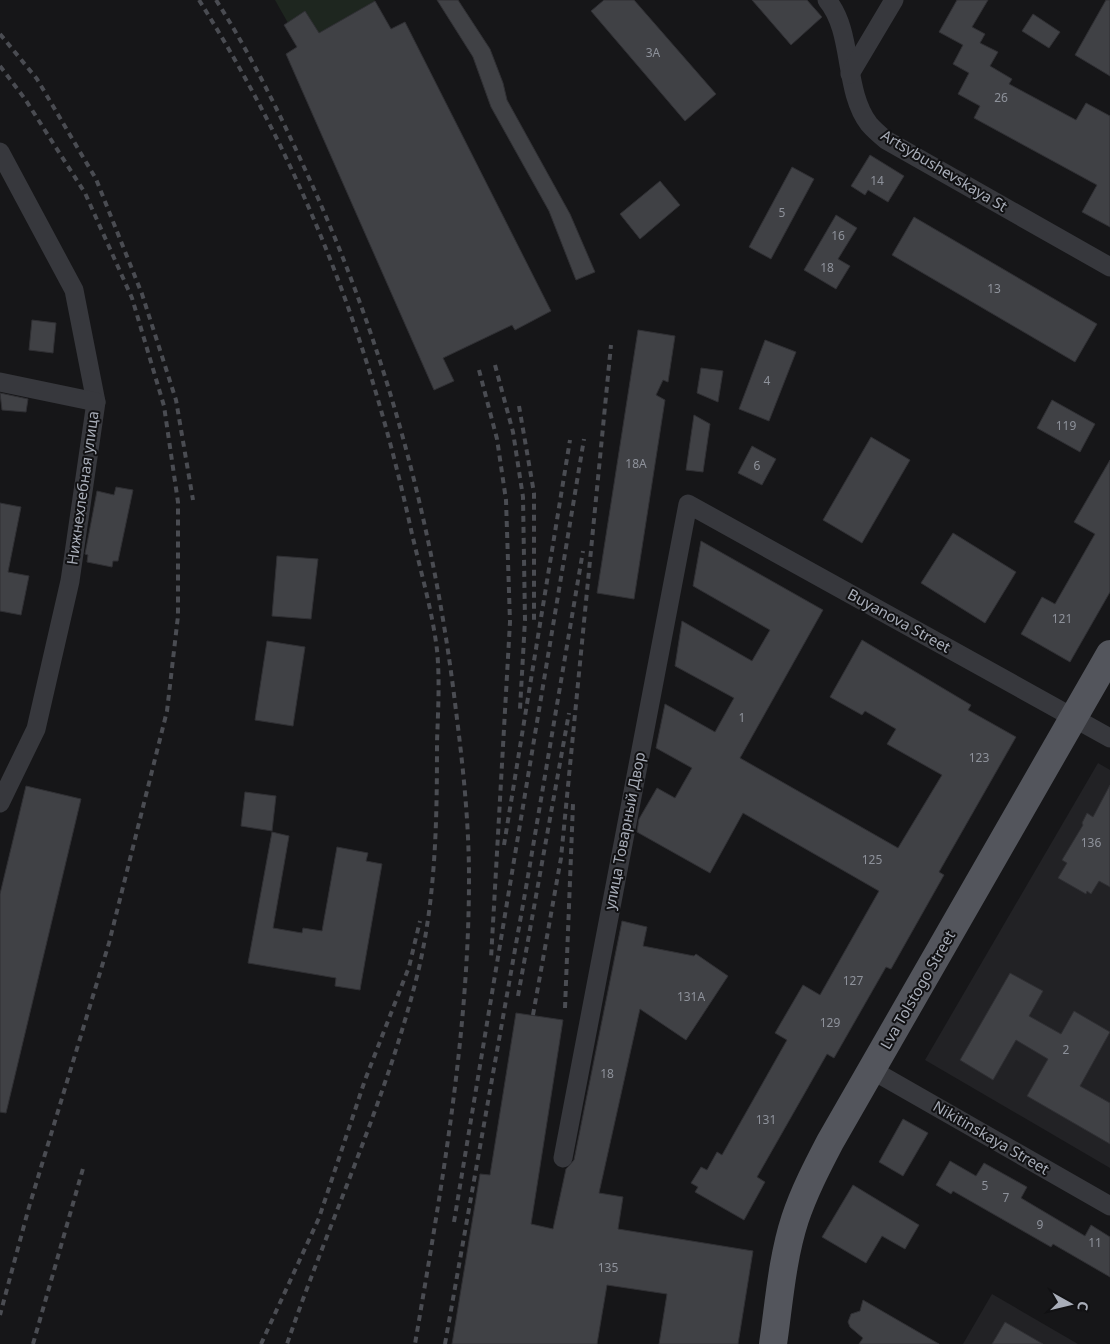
<svg xmlns="http://www.w3.org/2000/svg" width="1110" height="1344" font-family="'Noto Sans',sans-serif">
<style>
.built{fill:#222225}
.green{fill:#1e261f}
.building{fill:#404145;stroke:#303034}
.lines{fill:none;stroke-linecap:round;stroke-linejoin:round}
.street{stroke:#37383d;stroke-width:19}
.primary{stroke:#53555c;stroke-width:28}
.rail{stroke:#4a4c52;stroke-width:4;stroke-dasharray:6 5;stroke-linecap:butt}
.labels{text-anchor:middle;stroke-width:4;stroke-linejoin:round;paint-order:stroke}
.number-label{font-size:12px;fill:#8e929b}
.street-label{font-size:15px;fill:#a8adb8;stroke:#111113}
</style>
<rect width="100%" height="100%" fill="#161618"/>
<g class="built">
<path d="M1098 763 1110 770V1168L925 1060Z"/>
<path d="M992 1294 1078 1344H963Z"/>
</g>
<path class="green" d="M275 0H374L375 1 319 33 288 23Z"/>
<g class="building">
<path d="M437 0H458L490 49 503 83 507 100 570 214 595 272 576 280 549 211 491 107 473 57Z"/>
<path d="M604 0H634L716 94 685 121 591 11Z"/>
<path d="M752 0H807L822 17 791 45Z"/>
<path d="M957 0H988L972 27 985 34 980 43 998 52 990 66 1012 79 1009 84 1076 120 1086 103 1110 116V227L1082 212 1097 185 974 118 980 106 958 94 969 73 953 64 963 45 939 32Z"/>
<path d="M1106 0H1110V76L1075 55Z"/>
<path d="M375 1 391 29 405 22 551 311 515 330 512 325 443 358 454 381 434 390 286 54 297 47 284 25 305 11 319 33Z"/>
<path d="M1033 14 1060 32 1049 48 1022 31Z"/>
<path d="M870 155 904 176 888 202 868 190 865 195 851 186Z"/>
<path d="M792 167 814 179 771 259 749 247Z"/>
<path d="M660 181 680 205 640 239 620 214Z"/>
<path d="M836 215 857 228 838 259 850 266 836 289 804 270Z"/>
<path d="M914 217 1097 324 1075 362 892 255Z"/>
<path d="M32 320 56 323 53 353 29 350Z"/>
<path d="M638 330 675 336 668 382 663 380 656 395 665 400 634 599 597 593Z"/>
<path d="M765 340 796 352 769 421 739 409Z"/>
<path d="M701 368 723 371 718 402 697 393Z"/>
<path d="M0 393 28 399 26 412 2 410Z"/>
<path d="M1052 400 1095 424 1080 452 1037 428Z"/>
<path d="M694 415 710 424 703 472 686 470Z"/>
<path d="M871 437 910 460 862 543 823 520Z"/>
<path d="M752 446 776 459 762 485 738 473Z"/>
<path d="M1110 460V592L1070 662 1021 634 1042 597 1055 604 1095 534 1074 522Z"/>
<path d="M116 487 133 490 118 561H113L112 567 87 562 88 555 85 554 97 491 114 495Z"/>
<path d="M0 503 21 507 8 572 29 576 21 615 0 611Z"/>
<path d="M953 533 1016 572 985 623 921 583Z"/>
<path d="M701 541 823 610 740 758 898 848 942 775 887 744 896 729 865 711 862 715 830 697 862 640 971 705 968 710 1016 737 939 872 944 875 891 969 886 967 834 1058 827 1054 757 1177 765 1182 744 1220 695 1192 698 1187 691 1183 701 1167 707 1170 717 1152 722 1155 787 1040 775 1033 803 985 820 995 879 891 743 813 710 873 637 832 639 819 657 788 675 798 692 768 656 748 665 704 715 732 734 698 675 666 682 621 752 661 770 630 693 586Z"/>
<path d="M277 556 318 559 311 619 272 616Z"/>
<path d="M267 641 305 647 293 726 255 720Z"/>
<path d="M1110 785V887L1099 881 1091 894 1087 891 1086 894 1058 878 1067 863 1062 860 1083 825 1082 823 1087 813 1093 817Z"/>
<path d="M26 786 81 799 6 1113 0 1112V894Z"/>
<path d="M245 792 276 796 272 831 241 826Z"/>
<path d="M272 832 289 836 273 928 302 933 303 928 322 931 337 847 368 853 366 861 382 864 360 990 335 986 336 978 248 963Z"/>
<path d="M622 921 647 927 643 946 694 956 696 954 728 976 686 1040 640 1009 599 1193 623 1197 618 1229 753 1251 738 1344H659L667 1294 607 1285 597 1344H452L480 1174 490 1175 516 1013 563 1020 531 1224 553 1229 566 1169 574 1160Z"/>
<path d="M1010 973 1043 991 1029 1016 1061 1034 1074 1011 1110 1032 1080 1086 1110 1103V1144L1027 1096 1048 1059 1016 1040 993 1080 960 1060Z"/>
<path d="M903 1119 928 1133 903 1176 879 1162Z"/>
<path d="M950 1161 976 1176 984 1163 1027 1187 1021 1198 1085 1236 1091 1225 1110 1237V1277L1053 1244 1051 1247 953 1191 951 1194 936 1185Z"/>
<path d="M853 1185 919 1225 905 1249 882 1236 866 1263 822 1237Z"/>
<path d="M863 1300 939 1344H859L863 1338 850 1327 848 1322 851 1314 860 1311Z"/>
<path d="M1005 1322 1043 1344H992Z"/>
</g>
<g class="lines">
<g class="street">
<path d="M827 0C854 32 843 90 869 124 874 130 880 135 886 140L1110 267"/>
<path d="M850 74 894 0"/>
<path d="M0 152 74 290 96 402 70 581 36 729 0 803"/>
<path d="M0 382 96 402"/>
<path d="M872 1070 1110 1206"/>
<path d="M563 1158 688 504 1110 738"/>
</g>
<path class="primary" d="M773 1344C779 1303 782 1259 795 1219 804 1192 817 1167 830 1142L1110 654"/>
<g class="rail">
<path d="M199 0C303 165 368 335 410 525 419 566 432 608 437 650 440 680 438 712 437 742 437 818 436 894 419 968 388 1097 330 1219 287 1344"/>
<path d="M216 0C250 53 278 110 304 167 384 340 434 523 456 711 463 766 469 823 469 878 469 1035 441 1190 415 1344"/>
<path d="M0 34 37 79 96 179 142 294 176 400 193 500"/>
<path d="M0 66 25 99 85 193 132 298 164 406 178 502V616L167 711 109 943 29 1207 0 1315"/>
<path d="M495 365 513 432 523 497 525 620 520 709"/>
<path d="M479 370 497 439 506 500 510 622 491 959"/>
<path d="M519 406 534 493V622"/>
<path d="M504 845 570 440"/>
<path d="M518 996 569 713"/>
<path d="M565 1008 573 804"/>
<path d="M533 1015 561 858 611 345"/>
<path d="M454 1222 584 439"/>
<path d="M33 1344 84 1165"/>
<path d="M261 1344 319 1218 365 1080 409 967 420 921"/>
<path d="M445 1344 527 882 583 551"/>
</g>
</g>
<g class="labels">
<g class="number-label">
<text x="653" y="57">3А</text>
<text x="1001" y="102">26</text>
<text x="877" y="185">14</text>
<text x="782" y="217">5</text>
<text x="838" y="240">16</text>
<text x="827" y="272">18</text>
<text x="994" y="293">13</text>
<text x="767" y="385">4</text>
<text x="1066" y="430">119</text>
<text x="636" y="468">18А</text>
<text x="757" y="470">6</text>
<text x="1062" y="623">121</text>
<text x="742" y="722">1</text>
<text x="979" y="762">123</text>
<text x="1091" y="847">136</text>
<text x="872" y="864">125</text>
<text x="853" y="985">127</text>
<text x="691" y="1001">131А</text>
<text x="830" y="1027">129</text>
<text x="1066" y="1054">2</text>
<text x="607" y="1078">18</text>
<text x="766" y="1124">131</text>
<text x="985" y="1190">5</text>
<text x="1006" y="1202">7</text>
<text x="1040" y="1229">9</text>
<text x="1095" y="1247">11</text>
<text x="608" y="1272">135</text>
</g>
<g class="street-label">
<text transform="translate(944 171) rotate(31)" y="5">Artsybushevskaya St</text>
<text transform="translate(83 488) rotate(-82)" y="5">Нижнехлебная улица</text>
<text transform="translate(899 621) rotate(29)" y="5">Buyanova Street</text>
<text transform="translate(625 831) rotate(-79)" y="5">улица Товарный Двор</text>
<text transform="translate(918 990) rotate(-60)" y="5">Lva Tolstogo Street</text>
<text transform="translate(991 1138) rotate(30)" y="5">Nikitinskaya Street</text>
</g>
</g>
<g transform="translate(1070 1304) rotate(98)" stroke="#111113" stroke-width="4" paint-order="stroke">
<path d="M0-4L9 19L0 12L-9 19Z" fill="#a8adb8"/>
<text y="-8" font-size="14" font-weight="bold" text-anchor="middle" fill="#a8adb8">С</text>
</g>
</svg>
